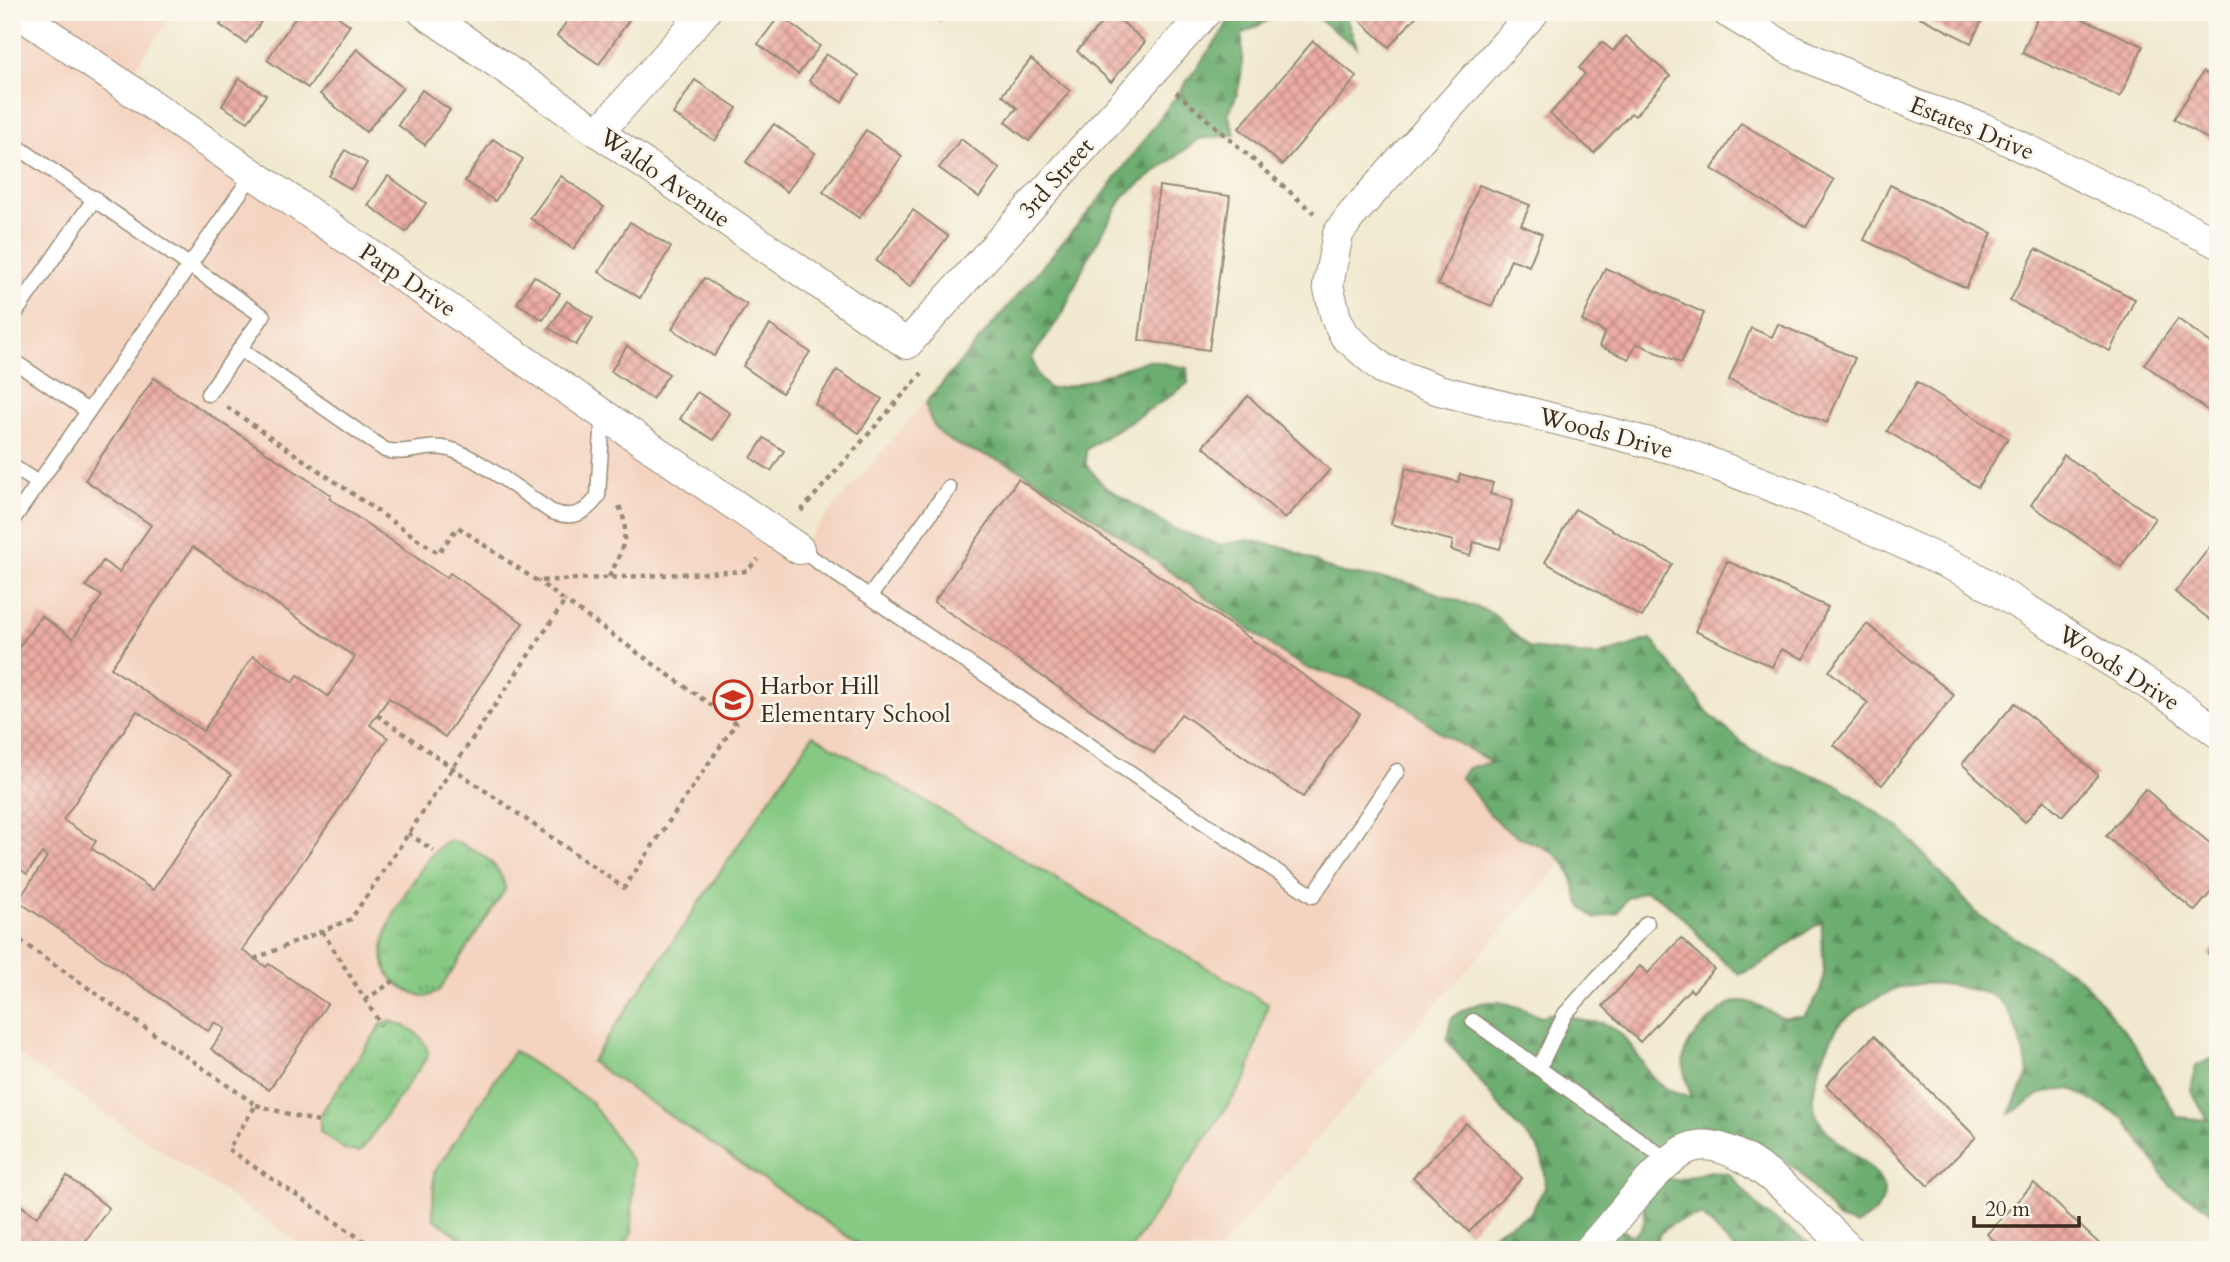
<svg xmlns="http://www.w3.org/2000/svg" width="2230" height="1262" font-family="Cardo,serif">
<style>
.built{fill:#f4d3c0}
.grass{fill:url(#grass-tufts);stroke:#607a50;stroke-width:2}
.forest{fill:url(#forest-firs);stroke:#546c47;stroke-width:2}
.pitch{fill:#85c982;stroke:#607a50;stroke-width:2}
.building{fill:url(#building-cross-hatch);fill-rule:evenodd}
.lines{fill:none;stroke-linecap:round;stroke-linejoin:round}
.lane-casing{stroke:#968a76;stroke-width:17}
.street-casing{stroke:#968a76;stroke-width:32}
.path{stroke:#968a76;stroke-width:4.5;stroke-dasharray:5 5;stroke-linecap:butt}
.lane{stroke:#fff;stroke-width:14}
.street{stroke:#fff;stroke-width:30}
.labels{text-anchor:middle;stroke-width:5;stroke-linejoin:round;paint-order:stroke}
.street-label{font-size:24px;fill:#3b2a1e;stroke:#fbf7ec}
.poi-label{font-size:24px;fill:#3b2a1e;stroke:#fbf7ec;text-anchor:start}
</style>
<defs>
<pattern id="grass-tufts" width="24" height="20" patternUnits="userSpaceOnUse" patternTransform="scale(1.75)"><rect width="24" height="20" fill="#85c982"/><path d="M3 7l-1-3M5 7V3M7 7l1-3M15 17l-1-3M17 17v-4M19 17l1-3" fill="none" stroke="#6ea36a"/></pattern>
<pattern id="forest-firs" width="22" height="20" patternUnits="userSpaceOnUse" patternTransform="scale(1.75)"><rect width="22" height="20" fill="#6cad70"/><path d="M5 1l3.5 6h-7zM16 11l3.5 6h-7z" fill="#5a8d5b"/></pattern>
<pattern id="building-cross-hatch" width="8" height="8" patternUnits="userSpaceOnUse" patternTransform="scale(1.75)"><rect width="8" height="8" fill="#ecaca3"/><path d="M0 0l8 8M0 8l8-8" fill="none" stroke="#c08c84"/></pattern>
</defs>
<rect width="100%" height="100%" fill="#fbf7ec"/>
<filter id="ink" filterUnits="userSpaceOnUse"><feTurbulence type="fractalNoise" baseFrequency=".0143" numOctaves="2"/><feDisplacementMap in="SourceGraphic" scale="14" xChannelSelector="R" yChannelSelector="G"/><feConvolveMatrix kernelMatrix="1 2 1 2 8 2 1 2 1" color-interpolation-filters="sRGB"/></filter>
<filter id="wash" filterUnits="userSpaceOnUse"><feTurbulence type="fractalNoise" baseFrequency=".00686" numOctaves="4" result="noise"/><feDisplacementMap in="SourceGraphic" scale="28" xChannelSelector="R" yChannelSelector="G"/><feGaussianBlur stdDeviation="1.57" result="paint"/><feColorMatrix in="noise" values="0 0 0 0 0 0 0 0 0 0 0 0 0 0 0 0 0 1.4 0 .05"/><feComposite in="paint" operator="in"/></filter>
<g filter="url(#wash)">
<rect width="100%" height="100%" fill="#f1e9cf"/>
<path class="built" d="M12 12H174L124 85 800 547 936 389 1272 621 1637 778 1218 1250H310L12 1051Z"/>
<g class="grass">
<path d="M448 840C473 845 503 864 505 890L438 992 426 997C359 980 384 926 410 886 422 869 430 852 448 840Z"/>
<path d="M389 1021C407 1024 428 1037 428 1056L360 1152 346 1150 320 1132V1115L381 1025Z"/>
</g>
<g class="forest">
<path d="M1234 12H1284L1242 34C1243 63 1243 88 1228 114L1235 135 1199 139 1124 196 1087 259 1063 313 1032 357 1038 376 1050 389 1075 385 1148 360 1187 368 1188 383C1156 409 1119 425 1086 450V465L1104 486 1172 528 1219 545 1248 540 1287 548 1336 572 1405 582 1491 612 1529 648 1596 656 1651 639 1711 716 1752 751 1838 785 1901 829 1979 916 2080 977 2130 1038 2177 1117 2208 1120 2191 1091 2196 1066 2218 1056V1220L2208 1208 2171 1187 2125 1119 2071 1089 2044 1092 2010 1114 2029 1072C2022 1049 2015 1011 1994 996 1989 993 1979 992 1973 990 1928 977 1897 983 1859 1009 1847 1017 1839 1022 1833 1035 1823 1056 1809 1087 1815 1111 1825 1152 1933 1179 1857 1225L1838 1219 1799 1171 1751 1138 1727 1140 1718 1152 1673 1154 1632 1179 1622 1200V1230L1633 1236C1652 1224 1641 1205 1645 1186L1661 1178 1676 1180 1710 1171 1729 1174 1764 1213 1819 1250H1735L1702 1215C1681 1220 1657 1224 1654 1250H1477L1493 1233 1530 1214 1545 1187 1543 1162 1537 1146 1509 1118 1447 1040 1451 1019C1482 994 1507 999 1540 1017L1559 1011C1566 1014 1573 1018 1580 1020 1592 1024 1605 1020 1616 1030 1647 1055 1642 1089 1692 1097 1676 1059 1682 1044 1713 1017 1721 1011 1731 1001 1741 1001 1759 1001 1767 1013 1782 1017 1788 1018 1798 1016 1804 1016 1835 978 1820 966 1822 922 1791 938 1773 963 1740 974 1703 951 1687 908 1645 891L1627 898 1617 913 1595 919C1591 915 1583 909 1580 903 1574 890 1574 875 1564 863 1549 844 1525 843 1507 830 1487 816 1477 794 1460 777L1468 768 1491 762 1442 734 1397 699 1351 679 1309 669 1286 656C1198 592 1111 525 1018 469 983 448 931 452 926 402L1104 194 1220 36Z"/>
<path d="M1309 12H1344L1357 47Z"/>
</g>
<g class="pitch">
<path d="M813 735 1268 1004 1247 1077 1130 1250H867L591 1062Z"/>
<path d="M514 1051 591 1102 633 1163 632 1233 622 1250H478L433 1218 434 1173Z"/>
</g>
<g id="blocks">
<g class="building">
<path d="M229 12H268L246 43 220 25Z"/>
<path d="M299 12H331L350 25 308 88 267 60Z"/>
<path d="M573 12H624L631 17 599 64 557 36Z"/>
<path d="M924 12H946L940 22Z"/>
<path d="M1111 12 1145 42 1111 82 1077 51Z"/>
<path d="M1154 12H1171L1165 20Z"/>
<path d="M1351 12H1420L1389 47Z"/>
<path d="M1910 12H1986L1971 43Z"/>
<path d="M2040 12H2068L2143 46 2120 97 2022 53Z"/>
<path d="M780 15 820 46 798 74 758 44Z"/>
<path d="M1626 36 1670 76 1635 116 1631 113 1594 153 1550 114 1585 74 1579 68 1602 42 1613 51Z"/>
<path d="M1313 41 1357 77 1282 165 1239 128Z"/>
<path d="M357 49 403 88 366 132 320 94Z"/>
<path d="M826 54 859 75 842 102 809 81Z"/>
<path d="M1031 59 1070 91 1029 141 1005 122 1017 108 1002 95Z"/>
<path d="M2203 72 2218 81V145L2174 119Z"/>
<path d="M239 78 266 95 248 122 222 106Z"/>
<path d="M695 80 737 108 715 141 673 114Z"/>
<path d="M422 90 450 110 425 145 398 125Z"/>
<path d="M1741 123 1834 180 1806 227 1712 169Z"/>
<path d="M774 124 815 153 787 192 746 162Z"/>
<path d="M866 130 902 156 859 218 823 192Z"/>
<path d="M493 139 523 159 495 201 465 181Z"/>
<path d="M961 139 1000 169 979 197 939 168Z"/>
<path d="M345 150 367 163 351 189 329 176Z"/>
<path d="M388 176 426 203 406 232 368 205Z"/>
<path d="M561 176 604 207 573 249 530 218Z"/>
<path d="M1479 185 1530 205 1521 225 1542 234 1529 266 1511 259 1492 306 1438 285Z"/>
<path d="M1890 185 1992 233 1966 288 1864 240Z"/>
<path d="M1159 186 1230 196 1209 350 1139 340Z"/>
<path d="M913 210 948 236 910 287 876 261Z"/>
<path d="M630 222 671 247 640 298 599 272Z"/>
<path d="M2036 249 2135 299 2110 351 2010 301Z"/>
<path d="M1605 268 1704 313 1681 363 1636 343 1629 359 1599 346 1605 332 1582 321Z"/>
<path d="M534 276 560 293 543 320 517 303Z"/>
<path d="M704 278 747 305 714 356 672 329Z"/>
<path d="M567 301 593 318 576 345 549 328Z"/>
<path d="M2178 319 2218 348V418L2144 364Z"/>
<path d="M1778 324 1855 358 1827 423 1729 380 1751 328 1772 337Z"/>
<path d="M770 325 810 352 782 393 743 366Z"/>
<path d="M627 346 669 374 652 399 611 371Z"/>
<path d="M837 370 882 399 859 433 815 404Z"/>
<path d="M154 378 331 495 329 498 446 578 450 573 523 623 445 737 389 698 370 725 388 738 242 950 266 967 269 964 327 1004 269 1090 211 1049 225 1029 215 1022 208 1031 18 901 47 857 42 853 27 874 12 864V657L41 616 73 638 102 596 86 586 103 561 119 572 151 525 85 480ZM193 547 355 657 328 696 298 675 293 682 253 656 203 731 111 668ZM137 711 231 775 153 890 91 848 96 841 63 820Z"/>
<path d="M1917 382 2008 438 1978 487 1887 431Z"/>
<path d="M697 392 730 413 714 440 680 419Z"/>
<path d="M1248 396 1330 470 1285 519 1203 446Z"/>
<path d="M764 438 784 451 771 471 751 458Z"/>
<path d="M2064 455 2155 518 2121 567 2031 505Z"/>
<path d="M1406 468 1458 482 1460 474 1493 483 1490 494 1513 500 1500 549 1474 542 1470 556 1451 550 1453 541 1391 524Z"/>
<path d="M1018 479 1360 714 1303 797 1181 714 1154 753 934 602Z"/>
<path d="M1575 509 1672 564 1642 617 1545 562Z"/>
<path d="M2210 547 2218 553V626L2175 592Z"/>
<path d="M1727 561 1828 607 1804 659 1781 649 1772 667 1695 631Z"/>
<path d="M1867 624 1954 695 1882 785 1834 745 1868 703 1829 671Z"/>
<path d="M2015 703 2098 775 2062 816 2044 800 2025 822 1962 764Z"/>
<path d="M2145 789 2218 850V884L2195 911 2106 836Z"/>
<path d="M1681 938 1714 969 1693 992 1690 989 1640 1042 1603 1006 1640 966 1648 973Z"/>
<path d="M2218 944V964L2208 954Z"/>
<path d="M1874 1036 1976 1137 1928 1186 1826 1085Z"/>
<path d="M1466 1123 1522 1178 1469 1232 1413 1177Z"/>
<path d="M67 1176 109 1208 79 1250H12V1199L37 1217Z"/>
<path d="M2034 1183 2106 1250H2004L1987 1234Z"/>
</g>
</g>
</g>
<g filter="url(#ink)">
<use href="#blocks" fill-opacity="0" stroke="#968a76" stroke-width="2"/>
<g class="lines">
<g class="lane-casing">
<g id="lane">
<path d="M12 143 263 316 208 394"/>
<path d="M12 318 95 198"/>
<path d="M240 349 385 450C407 456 427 443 449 449 477 456 525 495 552 512 572 519 585 515 598 496L603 415"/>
<path d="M12 360 88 411"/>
<path d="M12 466 38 483"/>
<path d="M12 521 253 174"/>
<path d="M799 549 1313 896 1397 771"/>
<path d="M870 596 949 488"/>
<path d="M1473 1021 1670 1162"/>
<path d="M1539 1068 1565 1014 1647 923"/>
</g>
</g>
<g class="street-casing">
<g id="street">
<path d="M17 12 799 549"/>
<path d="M423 12 907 344 1206 12"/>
<path d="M1534 12 1350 217 1338 234 1328 285 1336 318 1345 336 1383 369 1439 390 1674 449 1812 502 1968 573 2175 701 2218 733"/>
<path d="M1727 12 1787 48 1918 106 1983 128 2218 243"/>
<path d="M599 132 705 12"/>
<path d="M1589 1250C1614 1223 1655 1167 1685 1150 1733 1123 1818 1220 1850 1250"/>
</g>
</g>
<g class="path">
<path d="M1176 92 1314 213"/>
<path d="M227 407 438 553 458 527 537 581 747 571 758 559"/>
<path d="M801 511 922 373"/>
<path d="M609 577C621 553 632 533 619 506"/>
<path d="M377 715 624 888 736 723 565 601"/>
<path d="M408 833 434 851"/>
<path d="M322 931 381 1025"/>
<path d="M12 935 256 1105 228 1149 377 1250"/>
<path d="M254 959 351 919 565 601 538 581"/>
<path d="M365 1000 395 980"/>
<path d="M256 1105 318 1122"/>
</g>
<use href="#lane" class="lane"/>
<use href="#street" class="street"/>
</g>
</g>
<defs>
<g id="school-ring" transform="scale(2.0125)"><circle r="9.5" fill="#fbf7ec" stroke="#c8321e" stroke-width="1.5"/><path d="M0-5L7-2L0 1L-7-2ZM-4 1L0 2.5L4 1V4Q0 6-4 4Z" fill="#c8321e"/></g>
</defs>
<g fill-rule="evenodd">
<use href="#school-ring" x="733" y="700"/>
</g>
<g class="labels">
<g class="street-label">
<text transform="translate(1972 128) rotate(22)" y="8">Estates Drive</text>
<text transform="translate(665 178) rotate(35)" y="8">Waldo Avenue</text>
<text transform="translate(1056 178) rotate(-48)" y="8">3rd Street</text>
<text transform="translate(408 280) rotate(34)" y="8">Parp Drive</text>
<text transform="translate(1606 433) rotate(15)" y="8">Woods Drive</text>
<text transform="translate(2119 668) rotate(32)" y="8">Woods Drive</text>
</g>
<g class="poi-label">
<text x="760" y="694">Harbor Hill<tspan x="760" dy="28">Elementary School</tspan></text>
</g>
</g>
<rect width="2230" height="1262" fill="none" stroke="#fbf7ec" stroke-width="42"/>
<path d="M1974 1216v10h105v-10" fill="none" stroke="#3b2a1e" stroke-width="3.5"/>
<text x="1985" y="1216" font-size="21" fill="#3b2a1e" stroke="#fbf7ec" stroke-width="5" paint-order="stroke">20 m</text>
</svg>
